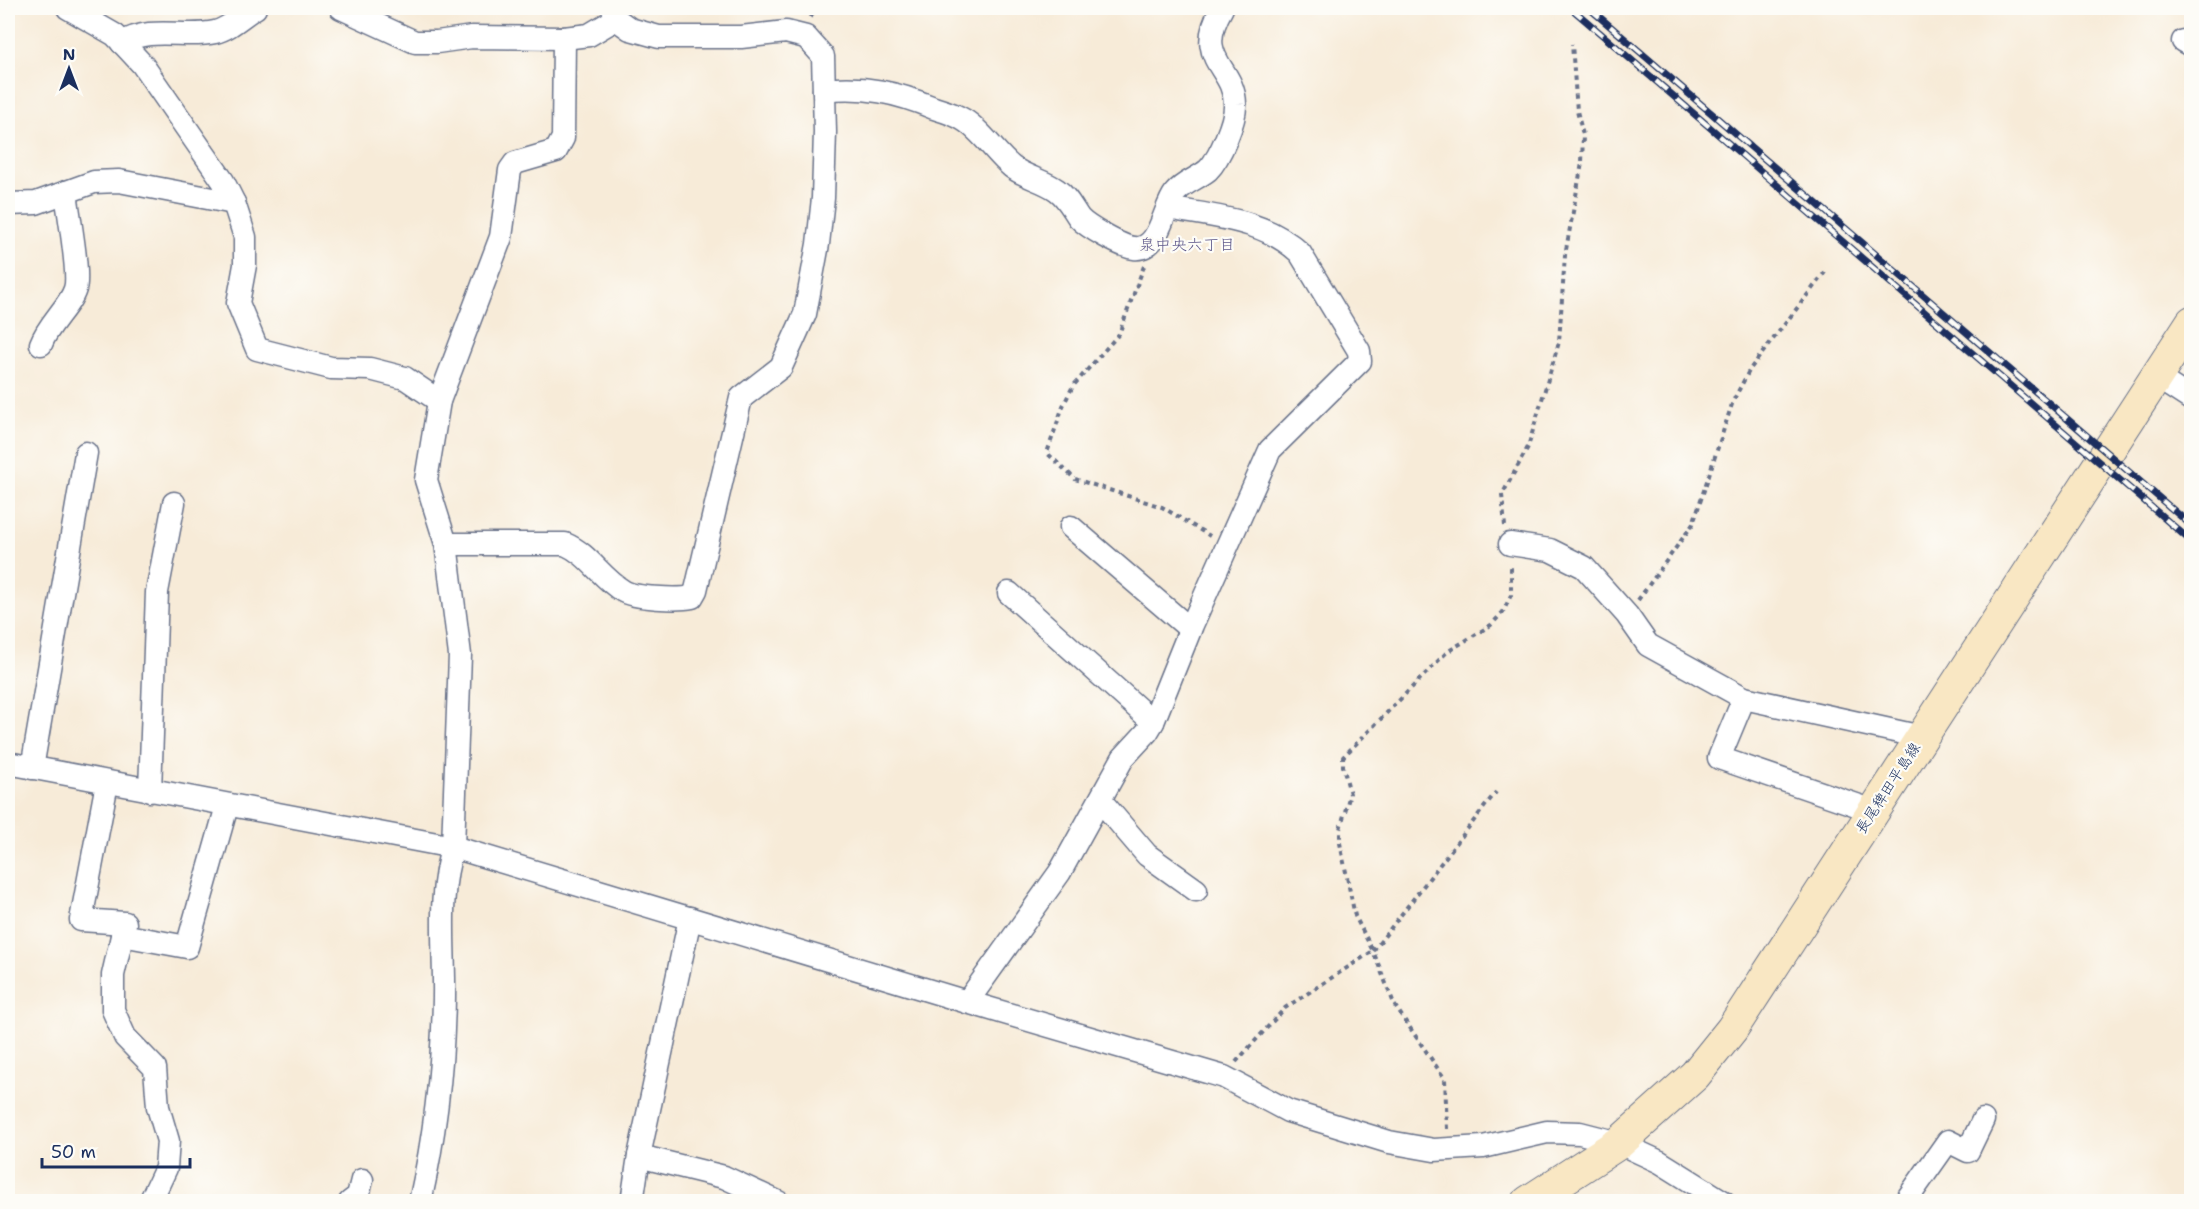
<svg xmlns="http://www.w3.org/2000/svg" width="2199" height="1209" font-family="'Shantell Sans','Klee One',sans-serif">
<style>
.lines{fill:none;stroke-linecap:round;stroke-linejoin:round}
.street-casing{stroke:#687189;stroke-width:25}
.secondary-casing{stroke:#687189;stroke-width:34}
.path{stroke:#687189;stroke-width:4;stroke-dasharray:4.5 4.5;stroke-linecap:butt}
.street{stroke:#fff;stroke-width:22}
.secondary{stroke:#f9e7c3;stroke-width:32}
.rail-casing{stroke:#1b2f5e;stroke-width:7}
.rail{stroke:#fdfcf7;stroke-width:4.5;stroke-dasharray:14;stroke-linecap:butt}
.labels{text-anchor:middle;stroke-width:4.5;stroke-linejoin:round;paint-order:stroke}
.street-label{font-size:15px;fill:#1b2f5e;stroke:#fdfcf7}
.neighbourhood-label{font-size:16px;fill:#5f598b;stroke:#fdfcf7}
</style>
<rect width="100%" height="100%" fill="#fdfcf7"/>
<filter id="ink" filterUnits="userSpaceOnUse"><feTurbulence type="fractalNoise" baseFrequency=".0167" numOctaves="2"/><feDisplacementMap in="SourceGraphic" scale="12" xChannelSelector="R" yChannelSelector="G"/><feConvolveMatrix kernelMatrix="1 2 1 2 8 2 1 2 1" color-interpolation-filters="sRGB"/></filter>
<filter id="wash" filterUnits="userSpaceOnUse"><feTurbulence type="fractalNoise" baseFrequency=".008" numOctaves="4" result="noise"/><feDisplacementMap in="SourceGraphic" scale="24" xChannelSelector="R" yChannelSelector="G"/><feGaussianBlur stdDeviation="1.35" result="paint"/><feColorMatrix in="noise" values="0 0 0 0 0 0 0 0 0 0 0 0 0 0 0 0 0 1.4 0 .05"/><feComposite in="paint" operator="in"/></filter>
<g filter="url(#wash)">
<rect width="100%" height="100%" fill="#f7ebd8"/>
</g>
<g filter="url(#ink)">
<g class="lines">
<g class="street-casing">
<g id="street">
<path d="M68 8 115 35 142 64 223 181 234 203 245 237V265L238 303 257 349 331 368 370 369 405 378 439 401"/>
<path d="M341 8 415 42H437L472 37 564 38 589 35 616 19"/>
<path d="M2183 41 2192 46"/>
<path d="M122 43C151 25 184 39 215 32 229 29 243 15 255 8"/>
<path d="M824 90C864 85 898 93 934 108 944 111 955 114 964 120 982 131 995 153 1012 167 1025 177 1043 180 1057 190 1067 197 1072 208 1079 218 1087 227 1122 247 1134 248 1160 251 1163 208 1175 193 1184 182 1197 179 1208 170 1220 158 1236 120 1235 104 1234 65 1192 60 1222 8"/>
<path d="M8 204 36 203 94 182 119 181 234 203"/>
<path d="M41 344C48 324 70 306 75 289 80 274 68 211 66 192"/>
<path d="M2155 376 2192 400"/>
<path d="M1071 527 1190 629"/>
<path d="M446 544H565C589 554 601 578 623 591 634 598 678 600 692 597L696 590 741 398 781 367 805 314 818 244 823 198 825 132 823 56 806 37 786 32 741 37H659L630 29 616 19 613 8"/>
<path d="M1510 544 1550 550 1584 567 1627 615 1648 645 1744 698 1922 737"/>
<path d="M1009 593 1153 722"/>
<path d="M1744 698 1719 758 1874 811"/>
<path d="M8 763 453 847 967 1002 1224 1077 1288 1111 1389 1142 1434 1150 1483 1147 1547 1132 1580 1133 1619 1143 1660 1162 1724 1202"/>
<path d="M32 768 86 453"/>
<path d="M107 783 81 920 125 923 113 975V1010L125 1037 155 1068 158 1107 168 1141 166 1168 150 1202"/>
<path d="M150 791 157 592 174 503"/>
<path d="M1101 801 1147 855 1196 890"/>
<path d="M122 935 187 947 227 806"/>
<path d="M967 1002 1060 872 1123 758 1147 732 1153 722 1192 625 1270 450 1360 361 1359 351 1300 253C1264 219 1214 217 1168 208"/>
<path d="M639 1156 724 1177 778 1202"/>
<path d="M350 1202 358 1196 362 1180"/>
<path d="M420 1202C435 1135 443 1066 444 997 445 949 437 893 453 847L460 655 446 544 426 480 439 401 501 237 510 170 515 163 556 151 563 138 564 38"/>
<path d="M632 1202 639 1156 690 918"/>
<path d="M1905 1202 1948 1141 1968 1151 1983 1120"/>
</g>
</g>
<g class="secondary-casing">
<path id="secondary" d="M1528 1202 1619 1143 1695 1075 1732 1029 2192 322"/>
</g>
<g class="path">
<path d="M810 17 819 8"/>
<path d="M1144 266 1119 334 1073 386 1063 406 1047 453 1075 479 1162 507 1210 536"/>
<path d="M1505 526 1502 495 1528 447 1559 342 1565 255 1582 163 1583 135 1577 111 1572 44"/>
<path d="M1638 600 1693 524 1733 401 1750 369 1825 272"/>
<path d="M1236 1062 1285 1008 1373 951 1355 916 1340 843V829L1350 794 1343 766V757L1447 652 1491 625 1503 612 1511 595V563"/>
<path d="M1447 1129 1445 1079 1395 1006 1373 951 1496 792"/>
</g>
<use href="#street" class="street"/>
<use href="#secondary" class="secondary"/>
<g class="rail-casing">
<g id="rail">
<path d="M1571 8 2192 542"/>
<path d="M1589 8 2192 526"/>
</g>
</g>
<use href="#rail" class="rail"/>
</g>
</g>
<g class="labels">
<g class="street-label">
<text transform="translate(1888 788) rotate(-57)" y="5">長尾稗田平島線</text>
</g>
<g class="neighbourhood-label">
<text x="1187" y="250">泉中央六丁目</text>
</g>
</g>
<rect width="2199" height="1209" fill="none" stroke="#fdfcf7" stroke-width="30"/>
<g transform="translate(69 69)" stroke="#fdfcf7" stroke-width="4.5" paint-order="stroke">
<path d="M0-4.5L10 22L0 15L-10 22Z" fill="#1b2f5e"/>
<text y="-9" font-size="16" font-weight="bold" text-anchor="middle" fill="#1b2f5e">N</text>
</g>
<path d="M42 1158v9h148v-9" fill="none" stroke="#1b2f5e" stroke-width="3"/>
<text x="51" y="1158" font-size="18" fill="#1b2f5e" stroke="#fdfcf7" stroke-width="4.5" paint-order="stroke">50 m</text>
</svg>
